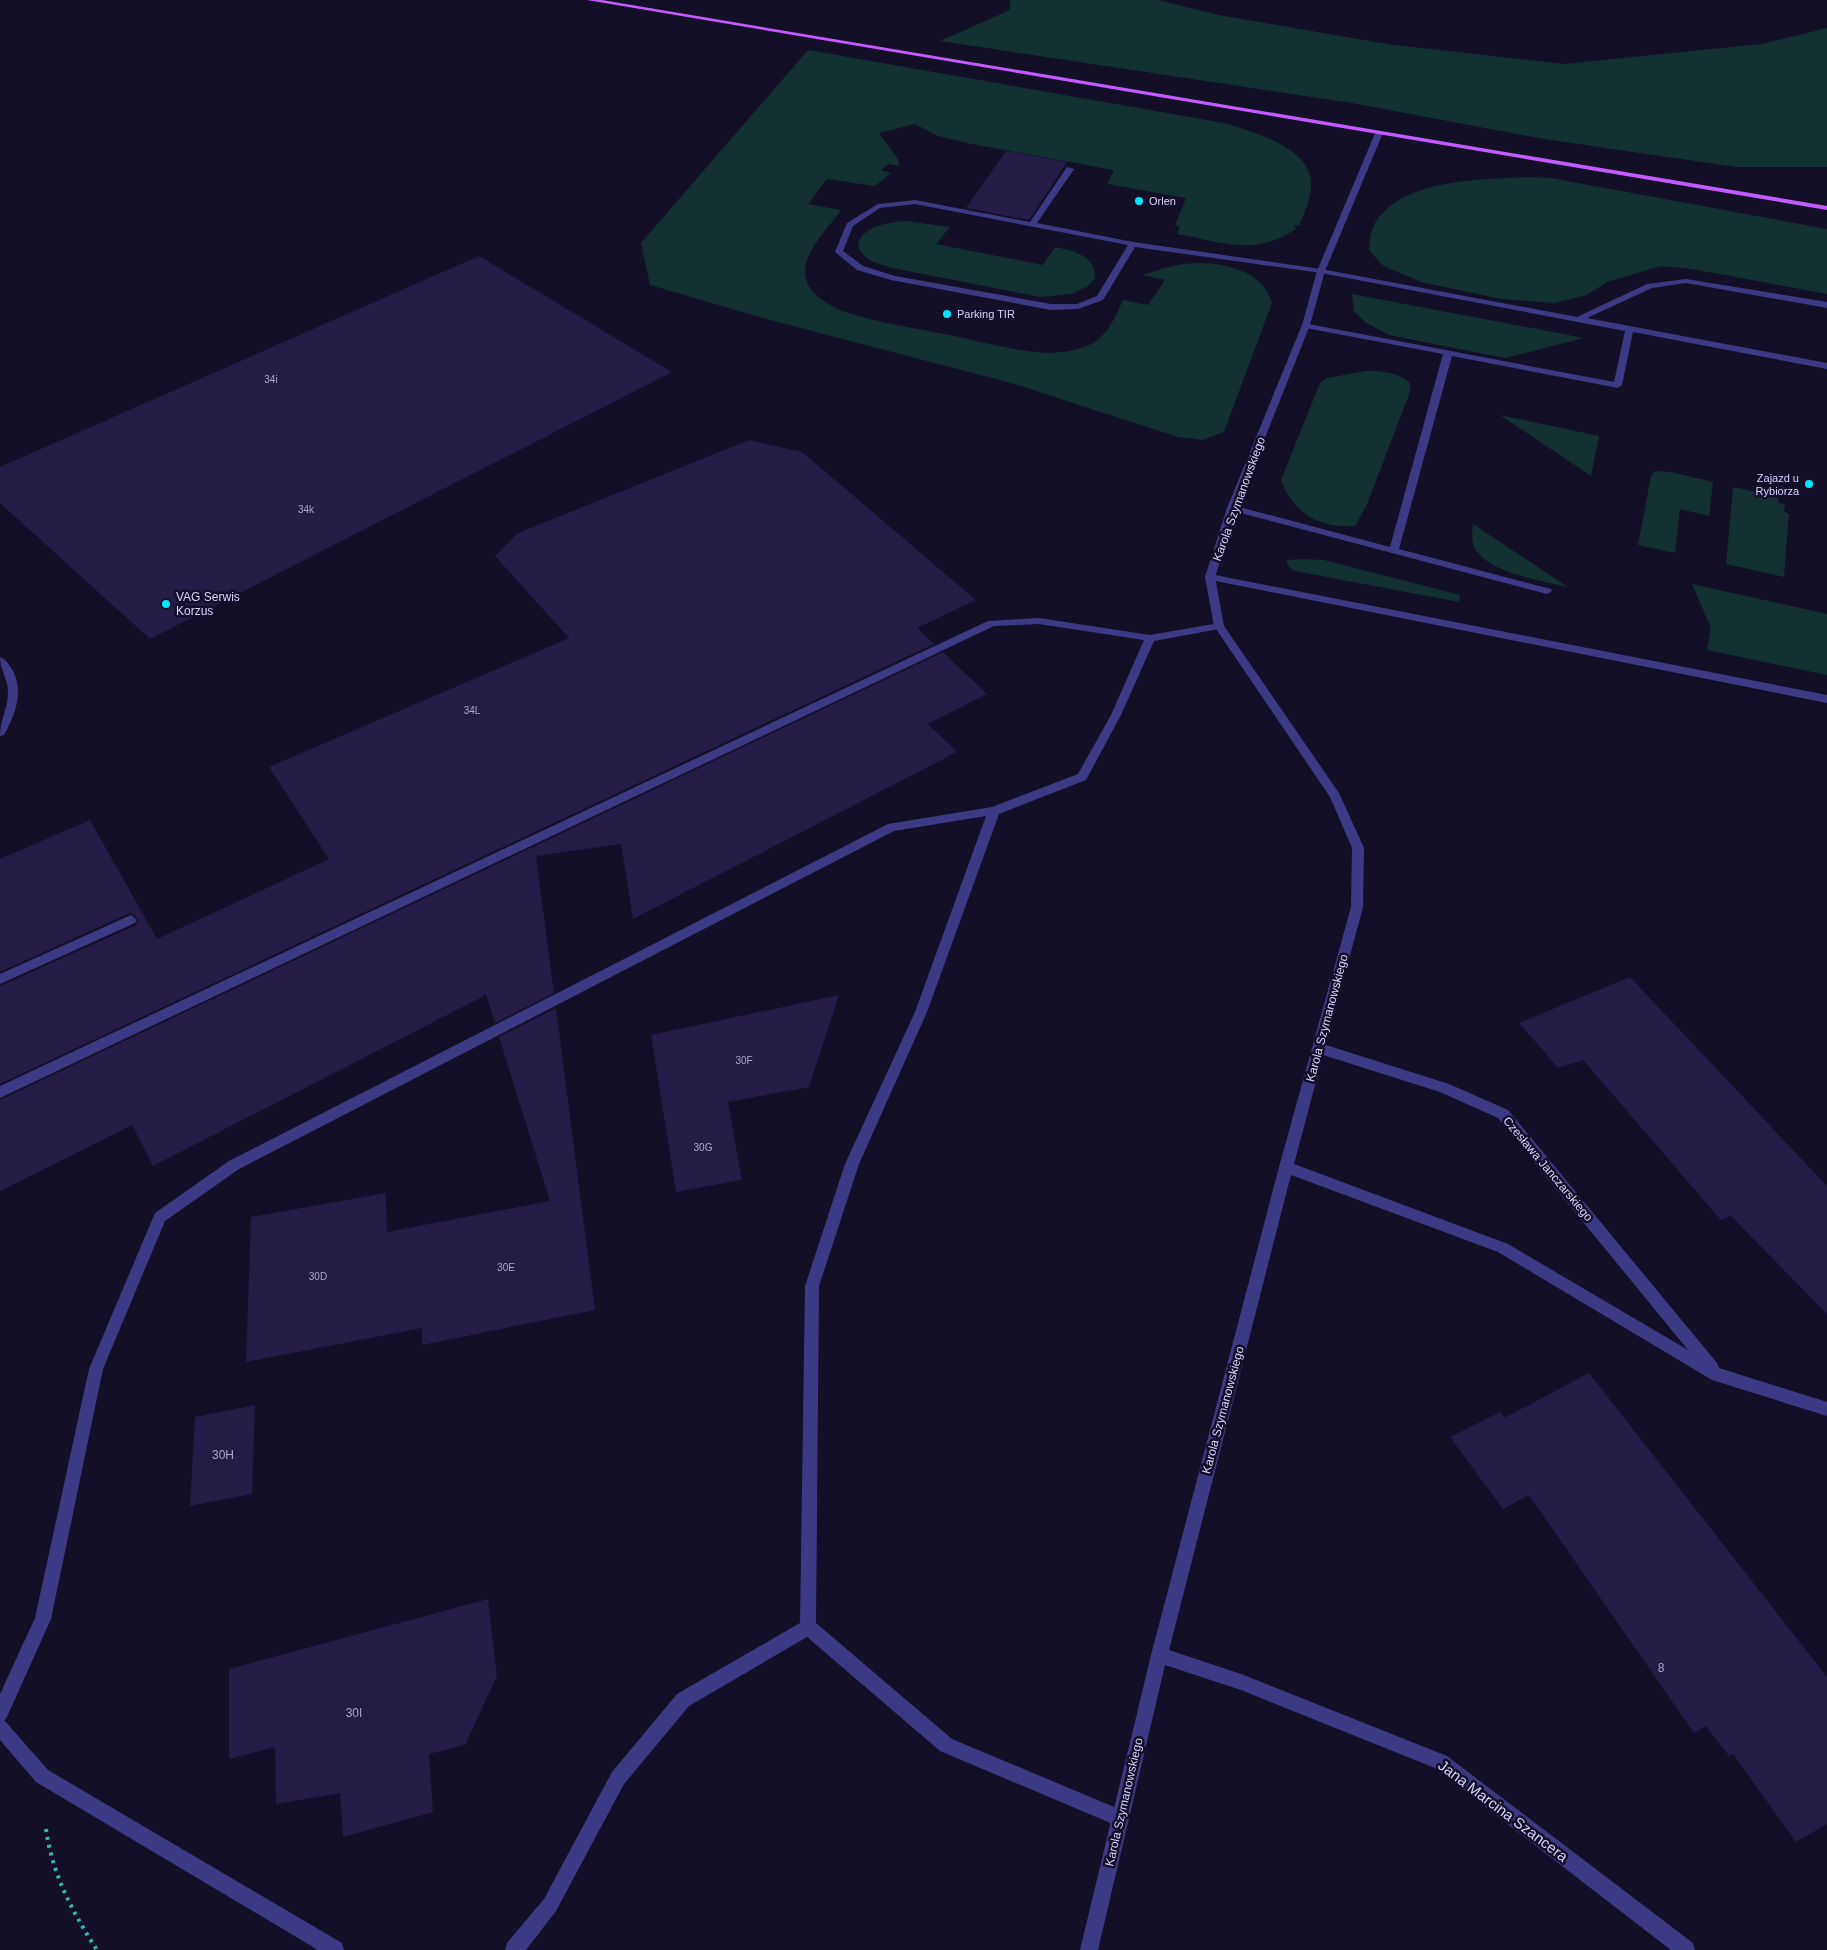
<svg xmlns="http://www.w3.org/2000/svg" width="1827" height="1950" font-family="Arial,sans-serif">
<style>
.green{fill:#12302f}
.building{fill:#241b47}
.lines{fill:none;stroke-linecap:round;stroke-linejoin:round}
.path{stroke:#2fb8b0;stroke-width:4;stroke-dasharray:3 5;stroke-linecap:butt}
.service{fill:#3d3a85;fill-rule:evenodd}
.minor{fill:#3d3a85;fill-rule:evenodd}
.primary{fill:#c25bff;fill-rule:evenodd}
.poi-dot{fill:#00e5ff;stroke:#130f26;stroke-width:2}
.labels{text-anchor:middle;stroke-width:5;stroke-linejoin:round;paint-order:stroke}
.number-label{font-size:10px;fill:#aca6d1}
.far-poi-label{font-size:11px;fill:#d9d4ff;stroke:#130f26;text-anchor:start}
.street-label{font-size:12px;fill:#d9d4ff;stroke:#130f26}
.poi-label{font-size:12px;fill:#d9d4ff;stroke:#130f26;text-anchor:start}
.near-number-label{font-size:12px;fill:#aca6d1}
.near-street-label{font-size:15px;fill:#d9d4ff;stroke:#130f26}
</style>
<rect width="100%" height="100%" fill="#130f26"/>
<g class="green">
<path d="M1010 0H1158L1219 15 1387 44 1564 64 1761 44 1827 28V167H1736L1544 139 1352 103 940 41 1010 10Z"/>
<path d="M808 50 1224 123C1251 131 1313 148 1311 185 1311 199 1304 213 1299 226L1295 225 1294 227 1297 228C1256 257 1222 242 1177 234L1180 227 1175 225 1186 198 1107 184 1114 170 971 144 938 136 915 124 879 133 898 159 899 166 889 164 881 170 891 173 875 186 827 179 808 204 841 210C829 228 799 255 806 279 810 295 830 306 845 312 878 323 915 328 949 335 980 341 1013 351 1046 353 1059 353 1074 351 1087 346 1106 339 1115 318 1123 300L1148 305 1165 280 1143 275C1153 272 1163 268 1173 266 1206 258 1262 265 1272 303L1224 432 1203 440 1178 437 1011 383 770 320 650 285 641 243Z"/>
<path d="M1531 177 1551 178 1827 229V294L1692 269 1661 266 1607 282 1587 295 1555 303 1501 299 1421 282 1382 265 1369 250C1370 243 1370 233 1373 227 1397 178 1485 179 1531 177Z"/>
<path d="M906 221 950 227 936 244 1043 265 1055 247C1073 251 1096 255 1095 278L1088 286 1071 294 1041 297 892 268C877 263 865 262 858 246 860 226 891 222 906 221Z"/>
<path d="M1352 294 1584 338 1505 358 1389 335 1366 323 1354 311Z"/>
<path d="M1366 371C1381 371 1398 372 1410 383V392L1367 504 1355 526C1320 529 1293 513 1281 480L1320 383 1327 378Z"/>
<path d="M1500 415 1599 436 1591 476Z"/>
<path d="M1655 471 1671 472 1713 482 1709 516 1680 509 1675 553 1638 545 1651 476Z"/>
<path d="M1733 487 1779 497 1778 503 1785 504 1784 512 1789 514 1784 577 1726 564Z"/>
<path d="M1473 524 1568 587C1543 581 1490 573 1476 550 1471 542 1472 533 1473 524Z"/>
<path d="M1305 559 1324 560 1460 595 1459 602 1295 571 1289 567 1286 560Z"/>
<path d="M1692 584 1827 614V675L1707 650 1711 628Z"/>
</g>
<g class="building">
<path d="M1006 151 1067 162 1029 220 966 208Z"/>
<path d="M479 256 672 372 150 639 0 503V467Z"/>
<path d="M749 440 802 452 976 600 917 628 934 644 0 1084V986L136 925 139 920 130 913 0 972V859L90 820 157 939 329 859 269 767 569 638 495 556 518 533Z"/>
<path d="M943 652 987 694 928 724 957 752 633 919 621 844 536 856 554 993 495 1023 486 995 153 1166 132 1125 0 1191V1100Z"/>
<path d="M1630 977 1827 1186V1314L1731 1216 1721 1220 1583 1060 1558 1068 1519 1023Z"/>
<path d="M839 995 809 1087 728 1102 742 1180 676 1192 651 1035Z"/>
<path d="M556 1008 595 1310 422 1345V1328L246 1362 251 1217 386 1193 387 1232 550 1201 499 1037Z"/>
<path d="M1589 1373 1827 1677V1824L1796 1842 1733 1754 1729 1756 1706 1726 1694 1733 1529 1495 1503 1509 1450 1437 1500 1412 1504 1418Z"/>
<path d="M255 1405 252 1494 190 1506 195 1417Z"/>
<path d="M488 1599 497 1676 465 1745 429 1754 433 1812 343 1837 340 1793 276 1804 275 1747 229 1759V1669Z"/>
</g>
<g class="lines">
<path class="path" d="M46 1829C52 1874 73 1913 97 1950"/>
<g class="service">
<path d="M1067 167 1074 169 1037 223 1133 242 1321 269 1577 317 1647 284 1686 279 1827 302V308L1686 283 1652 288 1587 318 1827 363V369L1633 332 1622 385 1618 388 1452 356 1399 549 1551 589 1552 591 1547 594 1229 510 1227 508 1232 505 1390 547 1443 354 1306 328 1303 327V323L1614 382 1625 331 1321 273 1135 247 1103 300 1078 309 1051 310 891 280 857 270 835 252 847 223 878 204 915 200 1030 222ZM915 204 1128 245 1097 296 1077 304H1051L895 276 863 266 843 251 853 226 880 208Z"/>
<path d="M1210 574 1827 695V703L1206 579 1205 577Z"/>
<path d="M1039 618 1150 635 1219 623 1224 626 1219 629 1154 641 1121 715 1086 780 999 814 927 1012 859 1164 819 1286 816 1623 952 1739 1126 1812 1129 1818 1126 1824 1120 1827 940 1751 807 1637 689 1706 624 1784 556 1911 526 1950H505L507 1943 544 1899 612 1772 677 1694 800 1623 805 1286 845 1164 915 1012 986 816 894 831 239 1169 165 1221 103 1369 51 1619 6 1719 4 1720 48 1770 342 1943 344 1950H318L36 1782 0 1740V1694L35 1618 89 1369 155 1213 229 1161 888 824 992 807 1078 774 1111 715 1144 640 1039 624 994 626 0 1098V1086L988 621Z"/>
<path d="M0 657C6 659 10 666 13 671 24 693 15 715 4 735L0 736C0 720 8 708 8 692 8 679 0 670 0 657Z"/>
<path d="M131 915 137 920 135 923 0 984V974Z"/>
</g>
<path class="minor" d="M1376 131 1383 133 1325 271 1310 325 1237 508 1215 577 1224 626 1339 793 1364 848 1363 907 1326 1045 1449 1084 1508 1110 1717 1363 1719 1368 1827 1402V1416L1712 1380 1498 1252 1291 1175 1169 1650 1241 1674 1447 1756 1693 1943 1695 1950H1671L1435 1768 1241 1690 1165 1665 1098 1950H1080L1151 1655 1279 1167 1351 907 1352 848 1330 797 1214 626 1205 577 1227 508 1302 325 1317 271ZM1323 1055 1440 1092 1498 1118 1688 1350 1508 1244 1294 1164Z"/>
<path class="primary" d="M587 0H602L1827 206V210Z"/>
</g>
<g class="poi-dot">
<circle cx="1139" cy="201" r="5"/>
<circle cx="947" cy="314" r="5"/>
<circle cx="1809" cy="484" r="5"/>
<circle cx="166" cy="604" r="5"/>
</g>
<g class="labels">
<g class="number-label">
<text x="271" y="383">34i</text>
<text x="306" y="513">34k</text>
<text x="472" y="714">34L</text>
<text x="744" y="1064">30F</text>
<text x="703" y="1151">30G</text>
<text x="506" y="1271">30E</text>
<text x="318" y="1280">30D</text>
</g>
<g class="far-poi-label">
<text x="1149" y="205">Orlen</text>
<text x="957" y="318">Parking TIR</text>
<text x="1799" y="482" text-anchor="end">Zajazd u<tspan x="1799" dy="13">Rybiorza</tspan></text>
</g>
<g class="street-label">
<text transform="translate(1239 499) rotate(-70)" y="4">Karola Szymanowskiego</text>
<text transform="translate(1327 1018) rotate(-75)" y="4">Karola Szymanowskiego</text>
<text transform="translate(1548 1169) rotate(50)" y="4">Czesława Janczarskiego</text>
<text transform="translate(1223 1410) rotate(-75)" y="4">Karola Szymanowskiego</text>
<text transform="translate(1124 1802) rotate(-77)" y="4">Karola Szymanowskiego</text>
</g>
<g class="poi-label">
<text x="176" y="601">VAG Serwis<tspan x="176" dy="14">Korzus</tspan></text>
</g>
<g class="near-number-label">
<text x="223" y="1459">30H</text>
<text x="1661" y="1672">8</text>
<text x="354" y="1717">30I</text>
</g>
<g class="near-street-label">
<text transform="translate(1503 1811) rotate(37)" y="5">Jana Marcina Szancera</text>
</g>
</g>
</svg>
